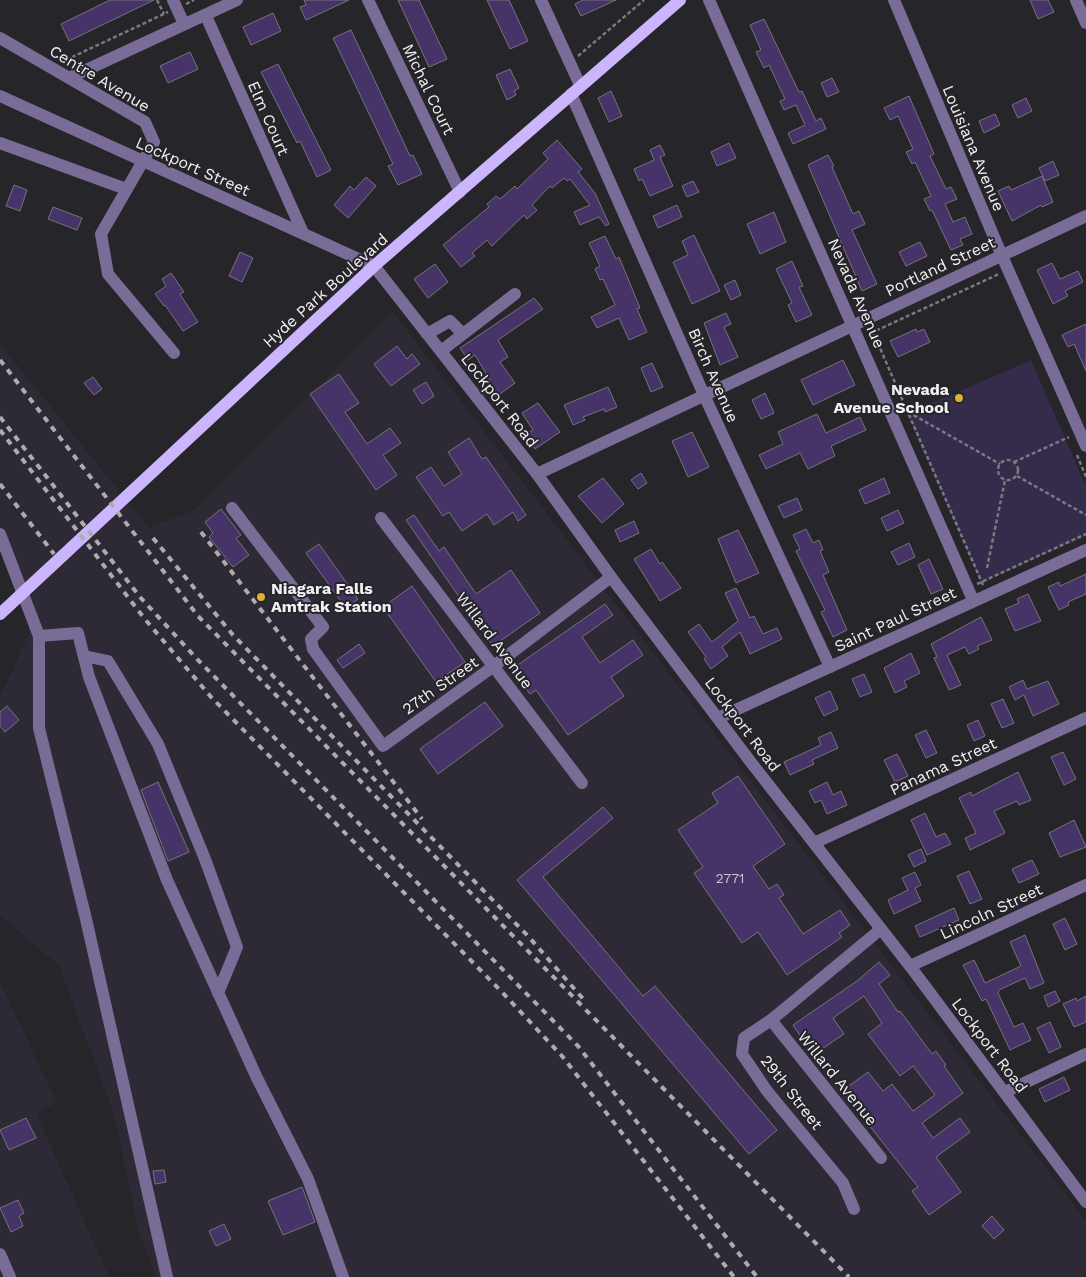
<svg xmlns="http://www.w3.org/2000/svg" width="1086" height="1277" font-family="'Work Sans',sans-serif">
<style>
.built{fill:#2d2a35}
.green{fill:#352b4a}
.building{fill:#463468;stroke:#757379}
.lines{fill:none;stroke-linecap:round;stroke-linejoin:round}
.path{stroke:#7a797e;stroke-width:2.5;stroke-dasharray:4 2.5;stroke-linecap:butt}
.minor{stroke:#796c97;stroke-width:12}
.major{stroke:#cbb5fd;stroke-width:12}
.rail{stroke:#acabaf;stroke-width:4;stroke-dasharray:6 6;stroke-linecap:butt}
.poi-dot{fill:#deb133;stroke:#26252a;stroke-width:2}
.labels{text-anchor:middle;stroke-width:4;stroke-linejoin:round;paint-order:stroke}
.number-label{font-size:14px;fill:#c6c1d1}
.street-label{font-size:16px;fill:#f1f0f4;stroke:#26252a}
.poi-label{font-size:16px;font-weight:bold;fill:#f1f0f4;stroke:#26252a;text-anchor:end}
</style>
<rect width="100%" height="100%" fill="#26252a"/>
<g class="built">
<path d="M393 312 1086 1221V1277H156L138 1229 114 1114 59 966 0 915V697L30 632 0 548V344L149 528 195 510Z"/>
<path d="M0 982 57 1103 36 1113 109 1277H0Z"/>
</g>
<path class="green" d="M1031 360 1086 486V536L981 583 907 414Z"/>
<g class="building">
<path d="M110 0H154L69 41 61 24Z"/>
<path d="M304 0H349L306 20 300 7 306 5Z"/>
<path d="M398 0H419L447 59 429 67Z"/>
<path d="M487 0H509L528 41 510 49Z"/>
<path d="M583 0H616L581 16 575 4Z"/>
<path d="M1030 0H1048L1054 12 1038 19Z"/>
<path d="M273 13 281 31 251 45 243 27Z"/>
<path d="M764 19 799 92 802 91 816 121 821 118 826 129 793 144 788 133 805 125 796 105 784 110 780 101 785 99 769 65 764 68 756 52 761 50 750 25Z"/>
<path d="M351 30 410 156 413 155 422 174 398 185 388 166 393 164 333 38Z"/>
<path d="M190 52 198 69 168 83 160 66Z"/>
<path d="M278 64 331 170 317 177 300 141 297 143 261 72Z"/>
<path d="M510 69 519 88 514 91 516 95 507 100 496 75Z"/>
<path d="M832 78 839 92 827 97 821 83Z"/>
<path d="M611 91 622 116 609 122 598 98Z"/>
<path d="M909 96 934 154 930 156 946 189 951 187 957 199 945 204 953 222 965 217 972 234 960 239 963 245 951 250 932 210 930 211 924 199 931 196 915 162 912 164 906 152 913 149 898 116 890 120 884 108Z"/>
<path d="M1026 98 1032 111 1018 118 1012 105Z"/>
<path d="M995 114 1000 125 984 133 979 121Z"/>
<path d="M557 140 582 169 578 172 595 193 609 224 606 226 599 217 580 225 574 212 590 205 570 179 567 181 564 178 552 188 550 186 532 205 537 210 527 219 524 215 492 246 487 240 472 253 475 256 461 267 443 245 489 207 487 204 496 196 500 199 515 186 517 189 548 159 543 153Z"/>
<path d="M729 143 736 158 717 166 711 152Z"/>
<path d="M660 145 665 155 660 157 673 186 650 196 642 179 639 181 634 169 654 160 650 150Z"/>
<path d="M828 155 834 166 832 167 853 214 859 211 865 224 852 230 877 284 862 291 808 165Z"/>
<path d="M1053 161 1059 175 1045 181 1039 168Z"/>
<path d="M1042 176 1053 202 1042 207 1041 205 1012 221 998 191 1009 186 1011 190Z"/>
<path d="M366 177 376 186 348 218 334 205 350 186 354 190Z"/>
<path d="M693 181 699 192 687 197 682 186Z"/>
<path d="M14 185 27 190 20 211 6 206Z"/>
<path d="M677 205 682 217 658 228 653 216Z"/>
<path d="M53 207 82 218 77 230 48 219Z"/>
<path d="M774 212 786 242 760 254 747 224Z"/>
<path d="M694 235 720 291 692 304 673 262 688 255 682 241Z"/>
<path d="M605 236 616 259 619 257 624 269 640 308 637 309 647 332 629 340 619 318 597 328 591 317 615 305 603 279 600 280 595 269 600 266 589 243Z"/>
<path d="M920 242 927 256 906 266 899 252Z"/>
<path d="M240 252 253 258 242 282 229 276Z"/>
<path d="M792 261 803 286 799 287 812 315 796 322 788 305 792 303 776 269Z"/>
<path d="M1052 263 1060 279 1078 271 1083 282 1065 291 1068 296 1053 304 1037 270Z"/>
<path d="M435 264 448 282 428 298 414 279Z"/>
<path d="M171 273 184 292 180 294 198 322 183 331 165 305 164 306 155 294 166 286 162 279Z"/>
<path d="M735 280 741 295 731 300 724 285Z"/>
<path d="M534 298 543 309 498 340 508 357 500 362 515 383 496 397 487 385 491 382 475 355 468 360 460 348Z"/>
<path d="M726 313 731 324 724 327 738 357 720 365 704 323Z"/>
<path d="M1086 324V371L1074 344 1068 347 1062 335Z"/>
<path d="M916 329 917 332 924 329 930 342 898 357 890 341Z"/>
<path d="M397 346 407 359 412 354 420 364 391 386 374 364Z"/>
<path d="M843 360 855 385 813 405 801 380Z"/>
<path d="M652 363 663 387 651 392 641 368Z"/>
<path d="M339 374 359 403 345 412 367 444 390 428 401 443 383 455 397 475 376 490 310 394Z"/>
<path d="M93 377 102 389 94 395 84 383Z"/>
<path d="M426 382 434 396 422 404 413 390Z"/>
<path d="M608 387 617 407 605 412 604 409 583 417 585 420 573 425 564 405Z"/>
<path d="M765 393 774 413 761 419 752 400Z"/>
<path d="M538 403 560 432 535 449 526 435 533 430 522 413Z"/>
<path d="M817 414 826 433 860 417 866 430 831 446 835 456 808 469 800 453 766 469 759 455 783 444 778 432Z"/>
<path d="M692 432 709 467 688 477 672 441Z"/>
<path d="M469 438 482 459 486 457 526 515 518 521 513 512 494 525 487 514 462 531 449 512 443 516 416 477 431 467 444 486 462 474 448 452Z"/>
<path d="M641 473 647 483 638 489 631 480Z"/>
<path d="M603 478 624 504 602 523 578 496Z"/>
<path d="M884 478 890 493 865 504 859 490Z"/>
<path d="M797 498 802 510 784 518 778 506Z"/>
<path d="M221 509 241 535 236 538 249 555 233 567 209 537 213 533 205 522Z"/>
<path d="M898 510 904 523 887 531 881 518Z"/>
<path d="M414 515 439 551 444 547 476 594 511 570 540 613 493 646 406 520Z"/>
<path d="M634 521 639 533 620 542 615 530Z"/>
<path d="M806 529 813 543 819 540 823 550 820 551 829 572 823 575 847 630 833 637 821 612 825 610 796 551 800 549 793 535Z"/>
<path d="M738 530 759 573 736 583 718 539Z"/>
<path d="M909 543 915 557 898 565 891 552Z"/>
<path d="M319 544 358 599 346 608 306 553Z"/>
<path d="M651 549 660 564 662 562 681 588 660 601 634 559Z"/>
<path d="M929 559 943 589 931 594 918 565Z"/>
<path d="M1086 574V594L1068 602 1069 605 1059 610 1048 587 1059 582 1060 586Z"/>
<path d="M412 586 465 662 436 682 383 607Z"/>
<path d="M736 588 750 618 754 616 763 634 777 628 782 639 750 654 740 632 722 647 728 656 711 669 704 659 706 657 688 632 699 624 712 642 738 621 725 593Z"/>
<path d="M1028 594 1041 621 1015 631 1005 609 1019 603 1017 599Z"/>
<path d="M605 604 613 615 582 637 600 663 633 640 643 655 611 677 624 696 568 735 536 690 530 694 512 669Z"/>
<path d="M981 617 992 640 977 646 979 649 969 654 965 647 947 655 961 685 949 690 934 658 937 657 931 644Z"/>
<path d="M359 644 365 653 343 668 337 660Z"/>
<path d="M911 653 920 673 904 681 907 687 895 693 884 668Z"/>
<path d="M864 674 872 692 860 697 852 679Z"/>
<path d="M1023 680 1027 689 1048 681 1059 704 1033 716 1024 695 1015 700 1009 687Z"/>
<path d="M830 691 838 709 824 716 815 698Z"/>
<path d="M1003 699 1014 723 1002 728 991 704Z"/>
<path d="M485 702 503 726 438 774 420 749Z"/>
<path d="M7 706 19 720 5 732 0 726V712Z"/>
<path d="M978 720 985 736 974 741 967 725Z"/>
<path d="M926 730 937 753 926 758 915 735Z"/>
<path d="M831 732 838 748 812 760 814 764 790 775 784 762 821 745 818 738Z"/>
<path d="M1063 752 1076 779 1064 785 1051 757Z"/>
<path d="M897 754 908 776 895 782 884 760Z"/>
<path d="M1018 772 1031 800 1019 805 1017 801 994 811 1005 833 970 850 965 838 976 833 959 798 971 792 972 796Z"/>
<path d="M738 776 785 844 753 866 769 889 777 884 784 895 779 898 803 934 840 910 850 925 839 933 842 937 787 975 758 932 742 943 694 873 703 867 678 830 718 803 712 793Z"/>
<path d="M158 782 189 852 168 861 141 790Z"/>
<path d="M827 782 833 795 841 791 847 805 827 814 821 800 815 803 809 791Z"/>
<path d="M603 807 613 818 543 877 643 996 655 986 777 1130 749 1154 517 880Z"/>
<path d="M925 813 936 837 945 833 951 844 927 855 911 820Z"/>
<path d="M1074 820 1086 847 1060 857 1049 833Z"/>
<path d="M921 849 926 861 914 867 908 855Z"/>
<path d="M1032 860 1039 874 1019 883 1012 869Z"/>
<path d="M969 871 982 899 970 904 957 876Z"/>
<path d="M915 872 921 885 915 888 921 901 894 914 888 900 908 890 902 878Z"/>
<path d="M954 908 959 920 920 937 915 926Z"/>
<path d="M1065 918 1077 944 1065 950 1053 924Z"/>
<path d="M1025 935 1044 983 1030 989 1025 978 999 990 998 993 1014 1027 1023 1023 1031 1040 1010 1050 986 999 982 1001 963 965 974 960 985 983 1021 966 1010 942Z"/>
<path d="M879 962 890 975 879 984 898 1012 900 1011 932 1054 936 1051 946 1065 944 1066 963 1093 922 1123 933 1138 960 1118 970 1132 936 1157 961 1192 929 1215 912 1191 918 1187 842 1091 868 1072 883 1091 892 1084 913 1111 935 1095 913 1066 900 1076 868 1034 882 1023 864 996 833 1018 844 1034 813 1055 793 1025 857 981Z"/>
<path d="M1055 991 1060 1001 1048 1007 1044 996Z"/>
<path d="M1086 996V1022L1074 1027 1063 1004 1076 998 1077 1001Z"/>
<path d="M1050 1022 1061 1047 1049 1053 1037 1028Z"/>
<path d="M1064 1077 1070 1090 1045 1102 1039 1089Z"/>
<path d="M26 1118 36 1138 9 1150 0 1130Z"/>
<path d="M164 1170 166 1182 155 1184 153 1171Z"/>
<path d="M302 1187 315 1222 283 1235 268 1201Z"/>
<path d="M18 1200 24 1213 19 1216 23 1226 11 1232 0 1208Z"/>
<path d="M992 1216 1004 1230 994 1239 982 1226Z"/>
<path d="M224 1224 231 1239 216 1246 209 1231Z"/>
</g>
<g class="lines">
<g class="path">
<path d="M157 0 164 14"/>
<path d="M186 4 194 0"/>
<path d="M578 56 644 0"/>
<path d="M66 60 168 12"/>
<path d="M908 412 1000 464"/>
<path d="M1077 455 1086 477"/>
<circle cx="1008" cy="470" r="10"/>
<path d="M1014 462 1069 437"/>
<path d="M1017 476 1086 515"/>
<path d="M987 568 1005 480"/>
<path d="M977 584 1086 534"/>
<path d="M983 585 873 332 999 274"/>
</g>
<g class="minor">
<path d="M173 0 184 24"/>
<path d="M368 0 460 192"/>
<path d="M541 0 580 85"/>
<path d="M709 0 973 600"/>
<path d="M894 0 1002 256 1086 446"/>
<path d="M1076 0 1086 23"/>
<path d="M206 16 303 233"/>
<path d="M0 38 145 122 154 142 101 234 108 274 174 353"/>
<path d="M71 77 237 0"/>
<path d="M571 94 704 395 830 667"/>
<path d="M0 96 374 266 537 474 611 577 753 765 910 966 1086 1202"/>
<path d="M0 143 126 189"/>
<path d="M427 334 450 321 463 334"/>
<path d="M441 351 515 294"/>
<path d="M537 474 1086 216"/>
<path d="M232 508 323 627 311 639 313 649 383 746 494 666 611 577"/>
<path d="M381 518 582 783"/>
<path d="M0 534 39 636V728L86 919 167 1277"/>
<path d="M39 636 78 633 89 677 167 880 257 1078 308 1179 343 1277"/>
<path d="M84 656 108 661 158 744 205 859 237 947 218 993"/>
<path d="M718 718 1086 550"/>
<path d="M814 843 1086 718"/>
<path d="M910 966 1086 885"/>
<path d="M771 1020 881 1158"/>
<path d="M1005 1092 1086 1054"/>
<path d="M854 1209 843 1183 767 1091 742 1054 744 1038 771 1020 881 929"/>
<path d="M0 1254 10 1277"/>
</g>
<path class="major" d="M0 614 374 266 680 0"/>
<g class="rail">
<path d="M0 360 198 616 849 1277"/>
<path d="M0 417 140 597 197 659 578 1046 757 1277"/>
<path d="M0 430 144 618 211 697 501 991 562 1056 734 1277"/>
<path d="M0 484 54 554"/>
<path d="M201 532 422 819"/>
<path d="M153 538 233 635 528 936 585 1001"/>
</g>
</g>
<g class="poi-dot">
<circle cx="959" cy="398" r="5"/>
<circle cx="261" cy="597" r="5"/>
</g>
<g class="labels">
<g class="number-label">
<text x="730" y="883">2771</text>
</g>
<g class="street-label">
<text transform="translate(100 78) rotate(31)" y="6">Centre Avenue</text>
<text transform="translate(429 89) rotate(64)" y="6">Michal Court</text>
<text transform="translate(269 118) rotate(66)" y="6">Elm Court</text>
<text transform="translate(974 148) rotate(67)" y="6">Louisiana Avenue</text>
<text transform="translate(193 166) rotate(24)" y="6">Lockport Street</text>
<text transform="translate(940 266) rotate(-25)" y="6">Portland Street</text>
<text transform="translate(325 290) rotate(-42)" y="6">Hyde Park Boulevard</text>
<text transform="translate(857 293) rotate(66)" y="6">Nevada Avenue</text>
<text transform="translate(714 375) rotate(66)" y="6">Birch Avenue</text>
<text transform="translate(500 400) rotate(52)" y="6">Lockport Road</text>
<text transform="translate(895 619) rotate(-25)" y="6">Saint Paul Street</text>
<text transform="translate(495 640) rotate(53)" y="6">Willard Avenue</text>
<text transform="translate(440 685) rotate(-35)" y="6">27th Street</text>
<text transform="translate(743 724) rotate(53)" y="6">Lockport Road</text>
<text transform="translate(943 766) rotate(-25)" y="6">Panama Street</text>
<text transform="translate(991 911) rotate(-25)" y="6">Lincoln Street</text>
<text transform="translate(990 1045) rotate(53)" y="6">Lockport Road</text>
<text transform="translate(838 1078) rotate(51)" y="6">Willard Avenue</text>
<text transform="translate(792 1092) rotate(52)" y="6">29th Street</text>
</g>
<g class="poi-label">
<text x="949" y="395">Nevada<tspan x="949" dy="18">Avenue School</tspan></text>
<text x="271" y="594" text-anchor="start">Niagara Falls<tspan x="271" dy="18">Amtrak Station</tspan></text>
</g>
</g>
</svg>
